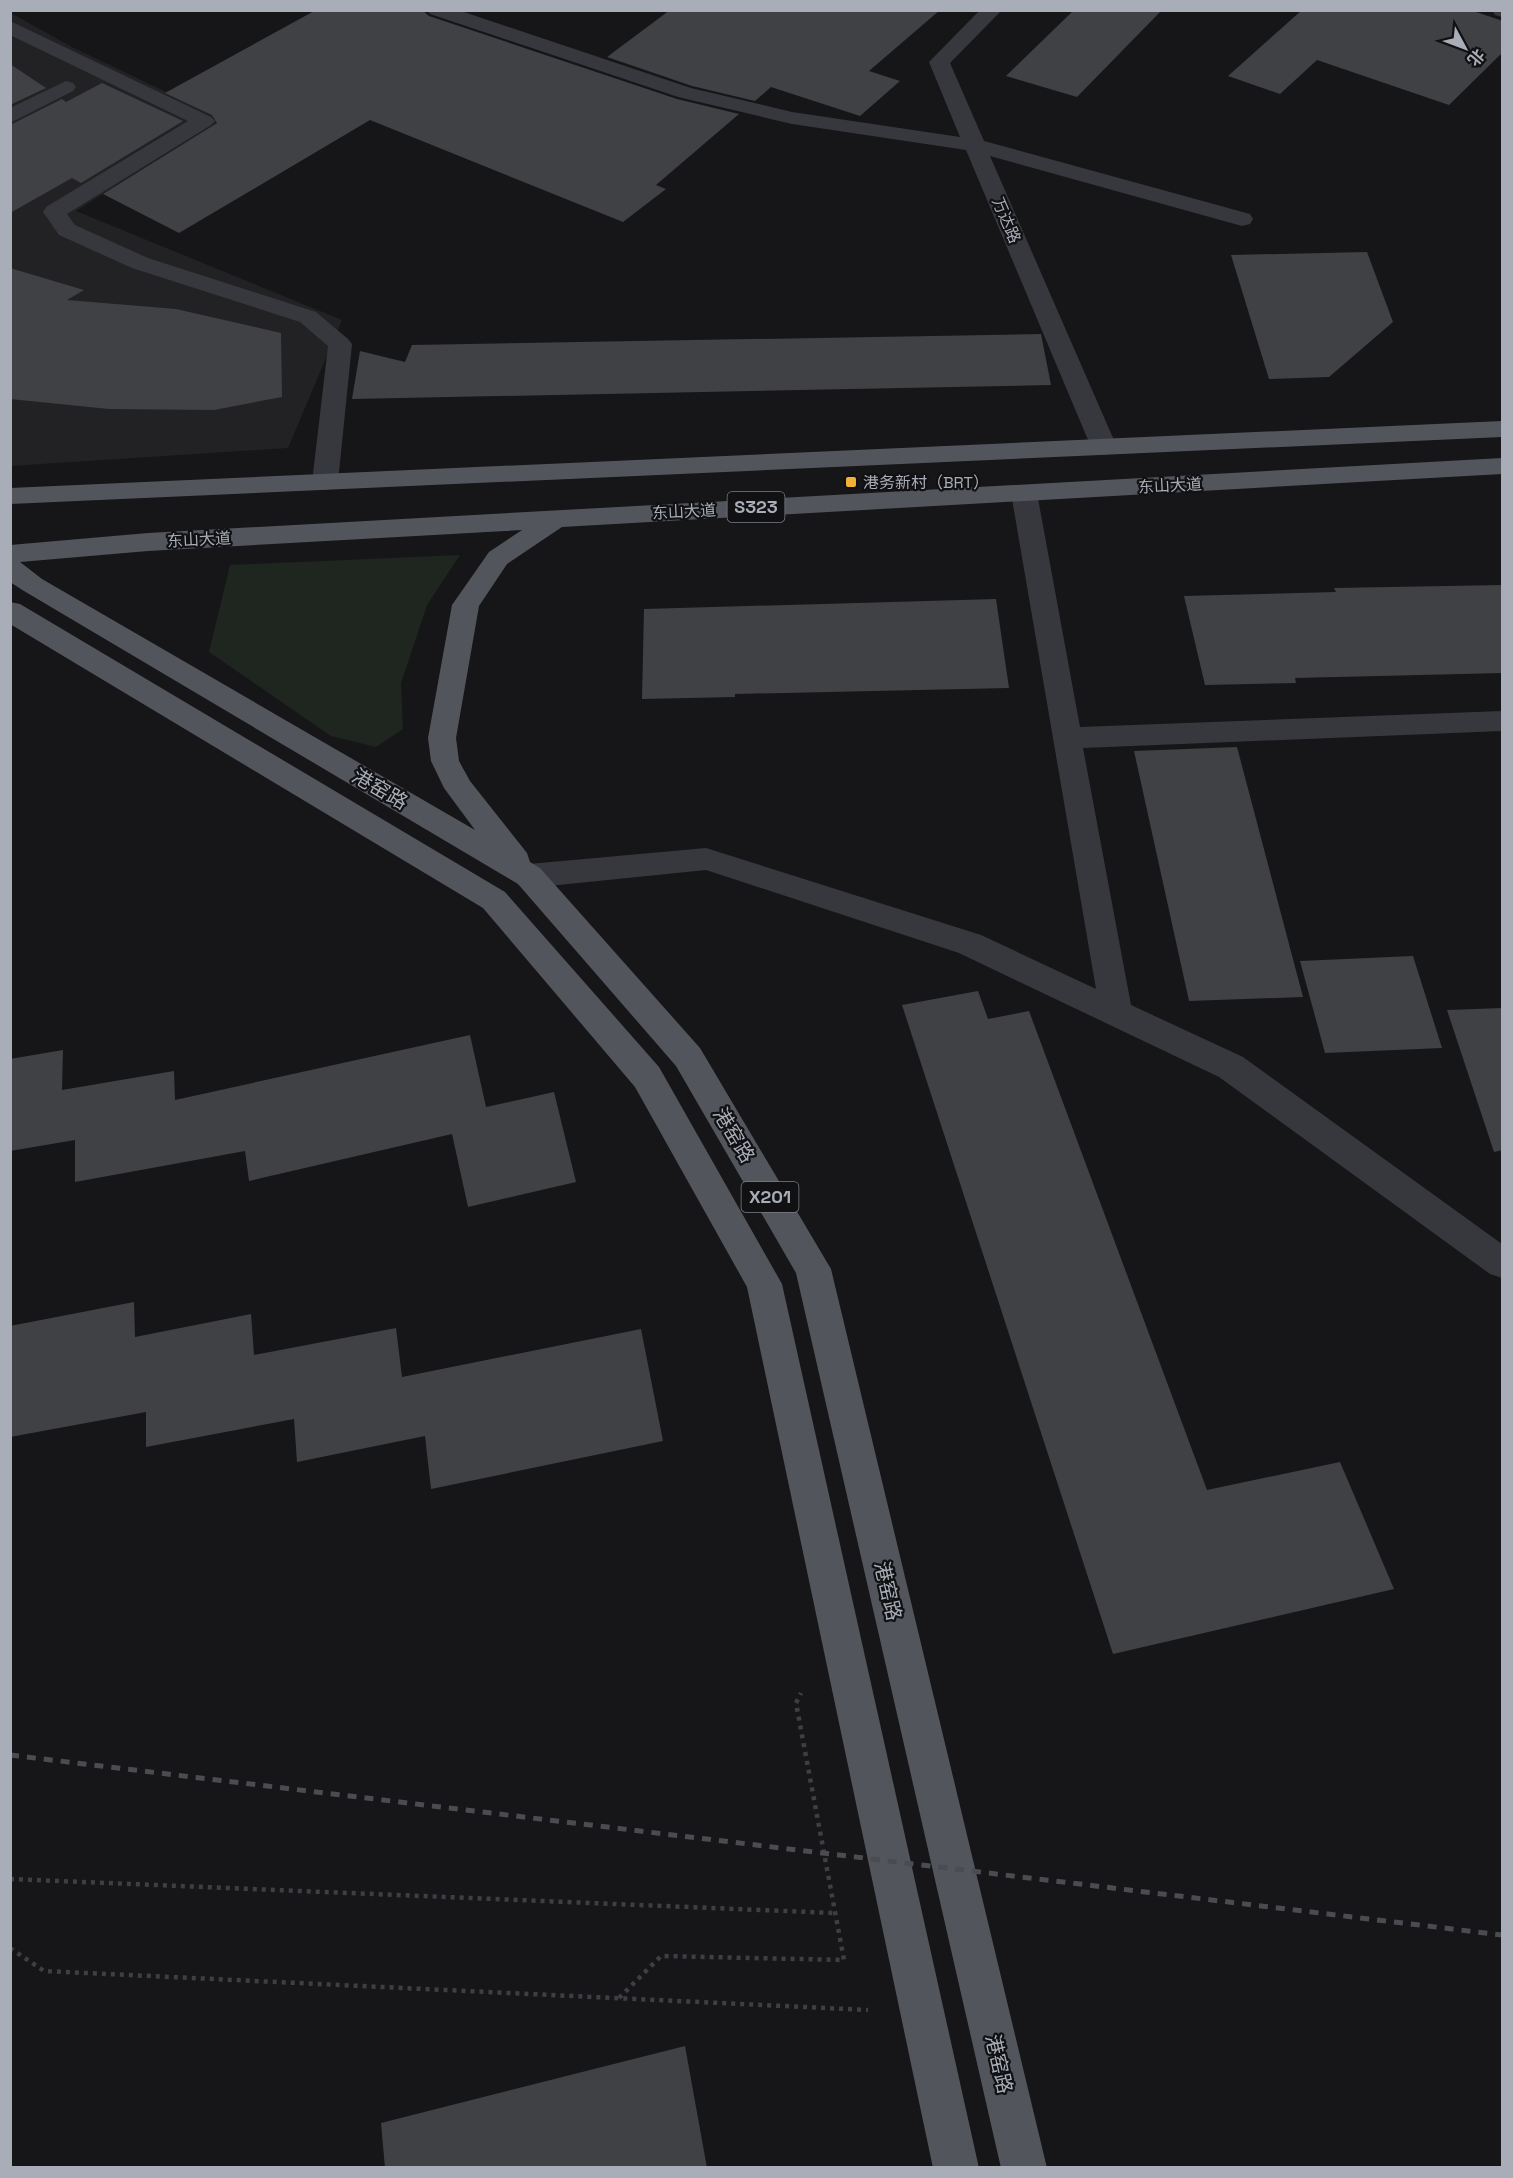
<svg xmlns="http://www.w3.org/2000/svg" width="1513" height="2178" font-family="'Space Grotesk','Noto Sans SC',sans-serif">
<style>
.built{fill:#222225}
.green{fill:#1e261f}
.building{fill:#404145}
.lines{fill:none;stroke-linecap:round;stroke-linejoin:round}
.path{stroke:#3d3f44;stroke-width:4.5;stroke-dasharray:4 5;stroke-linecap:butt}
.minor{fill:#37383d;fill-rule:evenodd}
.major{fill:#53555c;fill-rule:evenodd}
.rail{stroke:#4a4c52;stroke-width:5;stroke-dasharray:9 8;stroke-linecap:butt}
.poi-dot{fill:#f2b134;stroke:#111113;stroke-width:2}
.labels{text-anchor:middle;stroke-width:4.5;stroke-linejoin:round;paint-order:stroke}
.far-street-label{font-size:16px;fill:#a8adb8;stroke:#111113}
.far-poi-label{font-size:16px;fill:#a8adb8;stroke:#111113;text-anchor:start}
.shield{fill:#111113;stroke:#7b7e86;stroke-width:1.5}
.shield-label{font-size:18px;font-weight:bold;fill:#a8adb8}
.street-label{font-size:20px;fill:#a8adb8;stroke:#111113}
</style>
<rect width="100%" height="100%" fill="#161618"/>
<path class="built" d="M11 13 72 47 223 119 76 211 342 320 288 448 11 466Z"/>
<path class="green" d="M460 555 427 605 401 683 403 729 376 747 331 736 209 652 230 565Z"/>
<g class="building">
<path d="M316 10H422L429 16 677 99 739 114 656 185 666 189 623 222 370 120 179 233 103 194 217 123 212 115 165 93Z"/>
<path d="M670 10H940L869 71 900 81 860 116 771 87 755 101 692 86 607 57Z"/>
<path d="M1074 10H1162L1077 97 1006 76Z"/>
<path d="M1302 10H1470L1503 21V52L1449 105 1317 60 1280 94 1228 76Z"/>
<path d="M10 64 46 88 10 105Z"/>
<path d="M102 83 183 121 81 183 72 178 10 213V125L62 99 66 102Z"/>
<path d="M1367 252 1393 322 1329 377 1269 379 1231 255Z"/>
<path d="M10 268 84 290 67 300 176 309 281 333 282 397 214 410 109 409 10 399Z"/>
<path d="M1041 334 1051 385 352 399 360 351 405 362 412 345Z"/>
<path d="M1503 585V673L1295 678 1296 683 1205 685 1184 596 1336 592 1334 588Z"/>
<path d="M996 599 1009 688 735 694V697L642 699 644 609Z"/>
<path d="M1237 747 1303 997 1189 1001 1134 751Z"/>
<path d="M1413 956 1442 1048 1325 1053 1300 961Z"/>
<path d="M978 991 988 1019 1029 1011 1207 1490 1340 1462 1394 1589 1113 1654 902 1005Z"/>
<path d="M1503 1008V1150L1494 1152 1447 1010Z"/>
<path d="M470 1035 486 1107 554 1092 576 1182 468 1207 452 1134 249 1181 245 1151 75 1182V1140L10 1151V1059L63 1050 62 1090 174 1071 175 1100Z"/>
<path d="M134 1302 135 1337 251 1314 254 1355 396 1328 402 1377 641 1329 663 1441 431 1489 425 1436 297 1462 294 1419 146 1447V1412L10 1437V1326Z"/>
<path d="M685 2046 707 2168H385L381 2123Z"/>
</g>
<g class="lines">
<g class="path">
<path d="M10 1879 833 1913"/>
<path d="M10 1948 44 1971 868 2010"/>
<path d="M619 1998 661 1956 844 1960 796 1703 801 1693"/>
</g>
<g class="minor">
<path d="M427 10H458L691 88 792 112 960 137 929 62 980 10H1002L950 63 984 141 1250 214 1253 219 1250 224 1242 226 990 156 1117 447 1113 453 1104 455 1095 453 1091 447 966 150 792 124 678 97 430 14Z"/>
<path d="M1492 10H1502V17L1495 15Z"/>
<path d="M10 21 211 117 215 121 211 125 67 214 75 225 148 258 316 312 348 339 352 344 338 482 334 488 325 490 316 488 312 482 328 346 300 322 132 268 59 235 43 212 46 207 188 121 10 35Z"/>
<path d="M66 81 73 83 76 87 73 91 10 123V108Z"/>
<path d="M1024 485 1033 487 1037 493 1080 727 1502 711V731L1083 748 1131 1005 1243 1057 1502 1244V1278L1490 1274 1219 1077 959 953 706 870 529 888 518 884 514 876 518 868 529 864 706 848 981 935 1096 989 1011 493 1015 487Z"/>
</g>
<g class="major">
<path d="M1502 421V437L10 504V488Z"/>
<path d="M1502 458V474L562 527 507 564 479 606 456 738 459 761 470 781 527 853 530 862 540 868 700 1048 831 1269 1047 2168H1001L796 1273 676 1066 518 884 24 591 10 582V545L148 533ZM522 530 489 552 452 605 428 738 431 761 444 788 475 830 42 579 20 562 148 551Z"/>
<path d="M10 602 20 604 505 892 659 1067 782 1284 979 2168H933L747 1287 635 1087 483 908 10 624Z"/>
</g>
<path class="rail" d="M10 1755 1502 1935"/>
</g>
<rect class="poi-dot" x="845" y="476" width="12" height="12" rx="3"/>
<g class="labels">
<g class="far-street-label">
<text transform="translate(1007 220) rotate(67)" y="6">万达路</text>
<text transform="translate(1170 485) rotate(-3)" y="6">东山大道</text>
<text transform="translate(684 511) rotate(-3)" y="6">东山大道</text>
<text transform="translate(199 539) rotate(-3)" y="6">东山大道</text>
</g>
<g class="far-poi-label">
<text x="863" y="488">港务新村（BRT）</text>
</g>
<g class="shield">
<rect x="727.5" y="492" width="57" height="30" rx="4.5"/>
<rect x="741.5" y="1182" width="57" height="30" rx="4.5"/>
</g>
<g class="shield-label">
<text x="756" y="513">S323</text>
<text x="770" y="1203">X201</text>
</g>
<g class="street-label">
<text transform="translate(380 789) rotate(30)" y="7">港窑路</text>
<text transform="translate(734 1135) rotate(59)" y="7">港窑路</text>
<text transform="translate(888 1591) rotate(77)" y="7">港窑路</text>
<text transform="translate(999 2064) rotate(77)" y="7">港窑路</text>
</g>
</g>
<rect width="1513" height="2178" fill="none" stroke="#a8adb8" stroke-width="24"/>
<g transform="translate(1465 48) rotate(131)" stroke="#111113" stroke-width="4.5" paint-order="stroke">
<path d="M0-4.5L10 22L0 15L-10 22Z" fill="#a8adb8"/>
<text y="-9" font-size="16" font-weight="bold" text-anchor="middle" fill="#a8adb8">北</text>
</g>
</svg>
